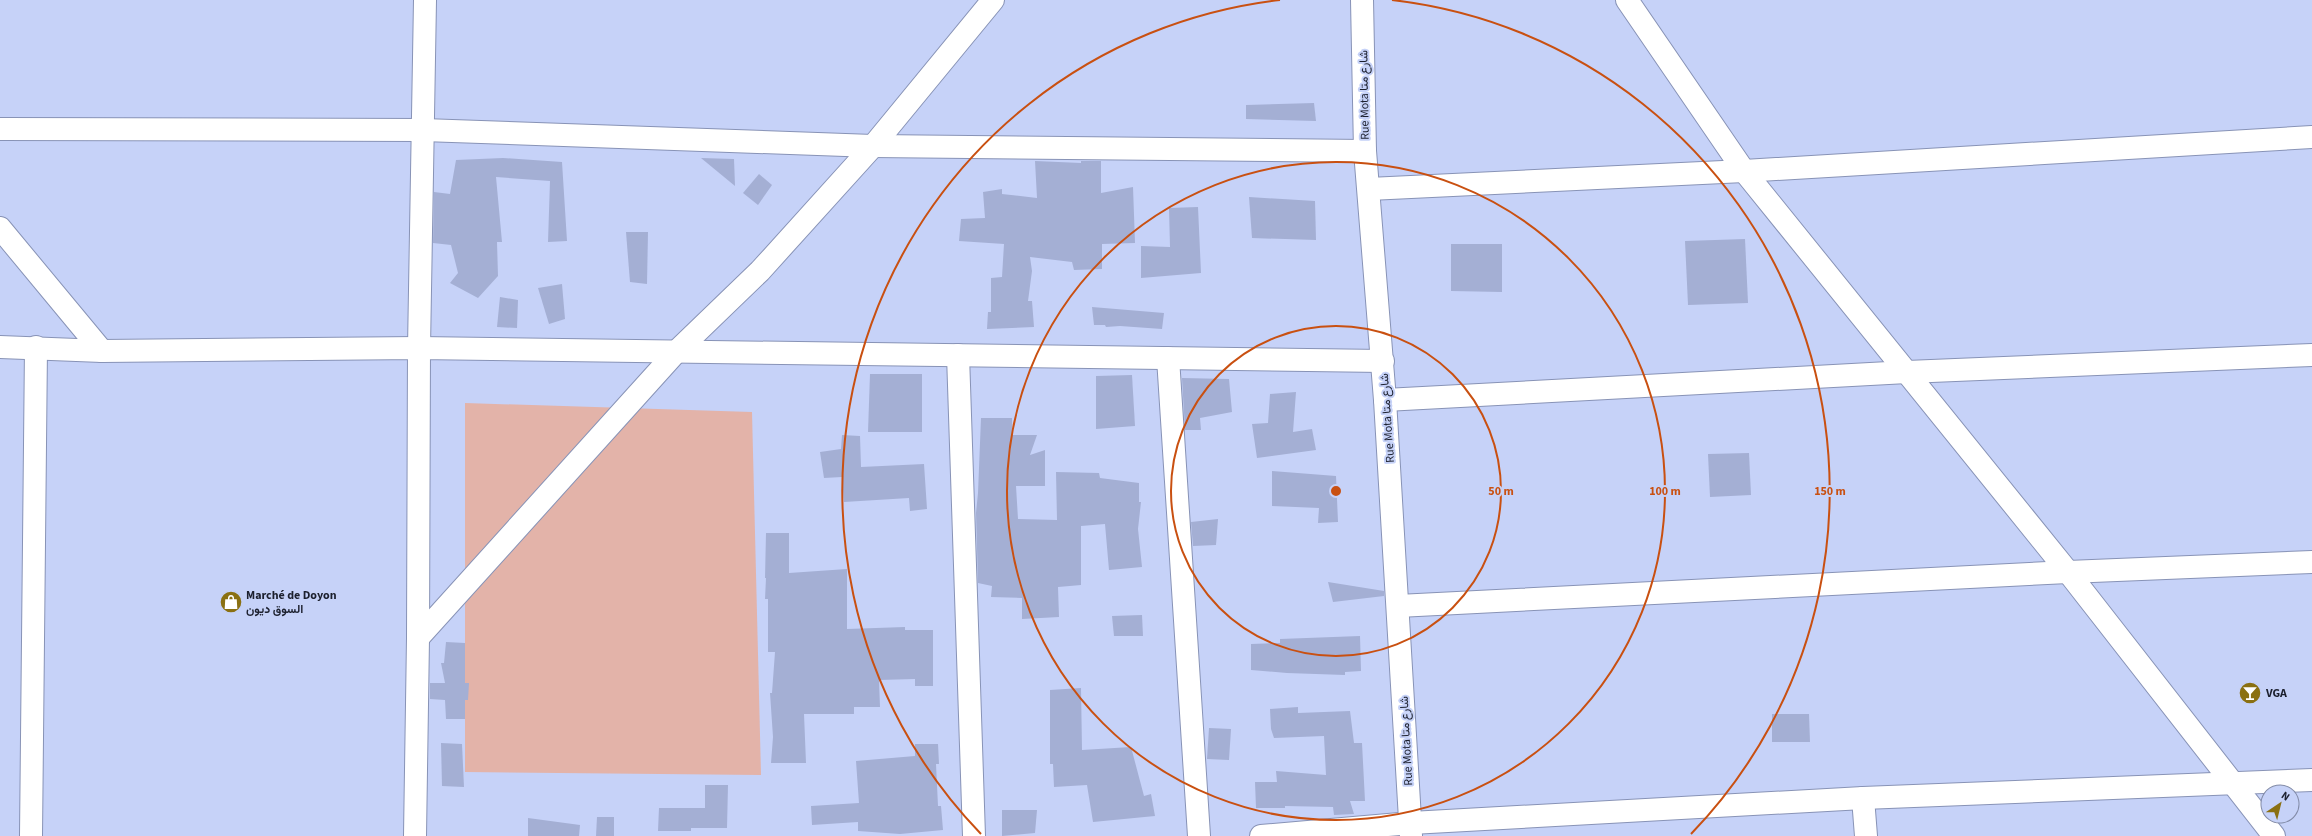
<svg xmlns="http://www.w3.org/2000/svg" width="2312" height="836" font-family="'Source Sans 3',Vazirmatn,sans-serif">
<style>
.green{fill:#e3b3a9}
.building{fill:#a4afd4}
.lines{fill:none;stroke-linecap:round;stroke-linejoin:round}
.minor-casing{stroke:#8893b6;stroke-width:24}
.tertiary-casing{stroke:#8893b6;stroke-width:24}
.trunk-casing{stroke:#8893b6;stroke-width:24}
.minor{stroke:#fff;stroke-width:22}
.tertiary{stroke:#fff;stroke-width:22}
.trunk{stroke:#fff;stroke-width:22}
.ring{fill:none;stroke:#c95011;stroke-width:2}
.labels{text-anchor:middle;stroke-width:4;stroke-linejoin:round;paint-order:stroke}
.street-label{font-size:12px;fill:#1c202e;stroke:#c6d2f8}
.poi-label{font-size:12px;font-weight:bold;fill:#1c202e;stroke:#c6d2f8;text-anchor:start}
.centre{fill:#c95011;stroke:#c6d2f8;stroke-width:2}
.ring-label{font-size:12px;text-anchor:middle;font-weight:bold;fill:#c95011;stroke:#c6d2f8;stroke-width:4;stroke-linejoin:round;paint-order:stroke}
</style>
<rect width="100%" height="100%" fill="#c6d2f8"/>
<path class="green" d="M465 403 752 412 761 775 465 772Z"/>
<g class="building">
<path d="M1314 103 1316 121 1246 119V105Z"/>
<path d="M503 158 562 162 567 241 548 242 550 181 496 177 502 242H497L498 276 478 298 450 283 458 273 451 245 433 243 434 192 450 194 456 160Z"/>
<path d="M701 158 734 159 735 186Z"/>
<path d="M1035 161 1081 163V161H1101V193L1133 187 1135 243 1102 244V269L1074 270 1072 262 1030 257 1032 271 1028 301H1032L1034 327 987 329 988 312H991V278L1002 277 1004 244 959 241 961 219 985 218 983 192 1002 189V194L1037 198Z"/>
<path d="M759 174 772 185 758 205 743 193Z"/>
<path d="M1249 197 1315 201 1316 240 1252 238Z"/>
<path d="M1198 207 1201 273 1141 278V246L1170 247 1169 208Z"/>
<path d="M626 232H648L647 284 630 282Z"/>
<path d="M1745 239 1748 303 1688 305 1685 241Z"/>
<path d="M1451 244H1502V292L1451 291Z"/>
<path d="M562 284 565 319 549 324 538 288Z"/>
<path d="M500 297 518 300 517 328 497 327Z"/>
<path d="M1092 307 1164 313 1162 329 1120 326 1106 327 1105 325H1094Z"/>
<path d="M870 374H922V432H868Z"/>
<path d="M1132 375 1135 426 1096 429V376Z"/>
<path d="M1182 378 1229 379 1232 412 1200 418 1201 430H1185Z"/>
<path d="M1296 392 1293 432 1312 429 1316 450 1257 458 1252 424 1268 423 1270 394Z"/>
<path d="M981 418H1012V435H1037L1030 455 1045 450V486H1016L1018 519 1057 520 1056 472 1099 473 1100 478 1139 483V502H1141L1138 529 1142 567 1109 570 1105 524 1081 526V585L1058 587 1059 617 1022 619V598L991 597 992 586 978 583 976 513 978 493Z"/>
<path d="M842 435 860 436 861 467 924 464 927 509 910 511 909 498 844 502 842 477 824 478 820 452 841 449Z"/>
<path d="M1749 453 1751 495 1710 497 1708 454Z"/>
<path d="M1272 471 1336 476 1338 522 1318 523 1319 508 1272 506Z"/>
<path d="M1218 519 1216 545 1193 546 1191 522Z"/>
<path d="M766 533H789V573L847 569V629L905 627V630H933V686H915V679L879 680 880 707H854V714H804L806 763H771L773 737 770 693H772L775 652H768V599H765L766 578H765Z"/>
<path d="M1328 582 1384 591V596L1333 602Z"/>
<path d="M1142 615 1143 636H1114L1112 616Z"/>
<path d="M1360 636 1361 671 1345 672V675L1287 673 1251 670V644L1280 643V639Z"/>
<path d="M446 642 465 643V683H469L468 700H465V719H446L445 700 430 699V683H445L441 663H444Z"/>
<path d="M1081 688 1082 750 1131 747 1144 796 1151 794 1155 816 1093 822 1087 785 1054 787 1053 764H1050V690Z"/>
<path d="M1298 707V713L1350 711 1354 743H1362L1365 801H1350L1354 814 1334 815 1333 807 1285 806V808H1256L1255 782H1277L1276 771 1326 775 1324 736 1274 738 1271 729 1270 709Z"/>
<path d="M1772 714H1809L1810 742H1772Z"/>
<path d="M1209 728 1231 729 1229 760 1207 759Z"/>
<path d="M441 743 462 744 464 787 442 786Z"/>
<path d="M915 744H938L939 764H936L938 806H941L943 830 900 834 858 831V822L812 825 811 806 859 803 856 761 915 756Z"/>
<path d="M705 785H728L727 828H691V831H658L659 808H705Z"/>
<path d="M1002 810H1037L1035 833 1002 836Z"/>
<path d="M597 817H614V836H596Z"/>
<path d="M528 818 580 825 579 836H528Z"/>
</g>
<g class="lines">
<g class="minor-casing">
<g id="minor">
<path d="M1627 0 1744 171 2068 572 2274 836"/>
<path d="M0 129 423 130 873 146 1365 151"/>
<path d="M1369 189 1744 171 2312 137"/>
<path d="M0 228 102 351"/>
<path d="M0 347 102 351 419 348 1383 361"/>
<path d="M958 355 974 836"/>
<path d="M1168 358 1199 836"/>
<path d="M1385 400 1907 372 2312 355"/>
<path d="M1398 606 2068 572 2312 562"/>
<path d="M418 638 677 351 760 271 873 146 993 0"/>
<path d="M1863 798 1866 836"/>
<path d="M31 836 36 347"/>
<path d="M1261 836 1411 823 1863 798 2312 780"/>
</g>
</g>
<g class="tertiary-casing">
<path id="tertiary" d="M415 836 418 638 419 348 425 0"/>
</g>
<g class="trunk-casing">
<path id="trunk" d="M1362 0 1365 151 1385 400 1411 836"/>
</g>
<use href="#minor" class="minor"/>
<use href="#tertiary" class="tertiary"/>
<use href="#trunk" class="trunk"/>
</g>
<g class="ring">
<circle cx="1336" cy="491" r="165"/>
<circle cx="1336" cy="491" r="329"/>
<path d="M981 834A494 494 0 0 1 1280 0M1392 0A494 494 0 0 1 1691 834"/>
</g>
<defs>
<g id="shop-disc" transform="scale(1.15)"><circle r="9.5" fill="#8a7012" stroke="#c6d2f8"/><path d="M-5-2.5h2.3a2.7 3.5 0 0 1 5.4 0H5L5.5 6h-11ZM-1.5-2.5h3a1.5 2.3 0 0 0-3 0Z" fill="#fff"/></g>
<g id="bar-disc" transform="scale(1.15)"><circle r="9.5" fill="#8a7012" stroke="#c6d2f8"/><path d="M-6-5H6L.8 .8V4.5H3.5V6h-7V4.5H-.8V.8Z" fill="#fff"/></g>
</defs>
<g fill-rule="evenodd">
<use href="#shop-disc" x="231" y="602"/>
<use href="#bar-disc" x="2250" y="693"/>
</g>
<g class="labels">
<g class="street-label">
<text transform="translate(1364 95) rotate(-91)" y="4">Rue Mota شارع متا</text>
<text transform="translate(1387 418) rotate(-94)" y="4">Rue Mota شارع متا</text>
<text transform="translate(1406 741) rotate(-93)" y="4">Rue Mota شارع متا</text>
</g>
<g class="poi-label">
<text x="246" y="599">Marché de Doyon<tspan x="246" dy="14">السوق ديون</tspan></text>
<text x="2266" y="697">VGA</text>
</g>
</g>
<circle cx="1336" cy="491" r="6" class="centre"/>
<g class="ring-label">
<text x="1501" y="495">50 m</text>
<text x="1665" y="495">100 m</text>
<text x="1830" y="495">150 m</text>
</g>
<g transform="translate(2280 804) rotate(35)"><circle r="19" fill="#c6d2f8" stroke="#828ba7"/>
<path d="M0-3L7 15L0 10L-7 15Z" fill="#8a7012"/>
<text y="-6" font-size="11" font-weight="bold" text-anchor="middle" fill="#1c202e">N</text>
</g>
</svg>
